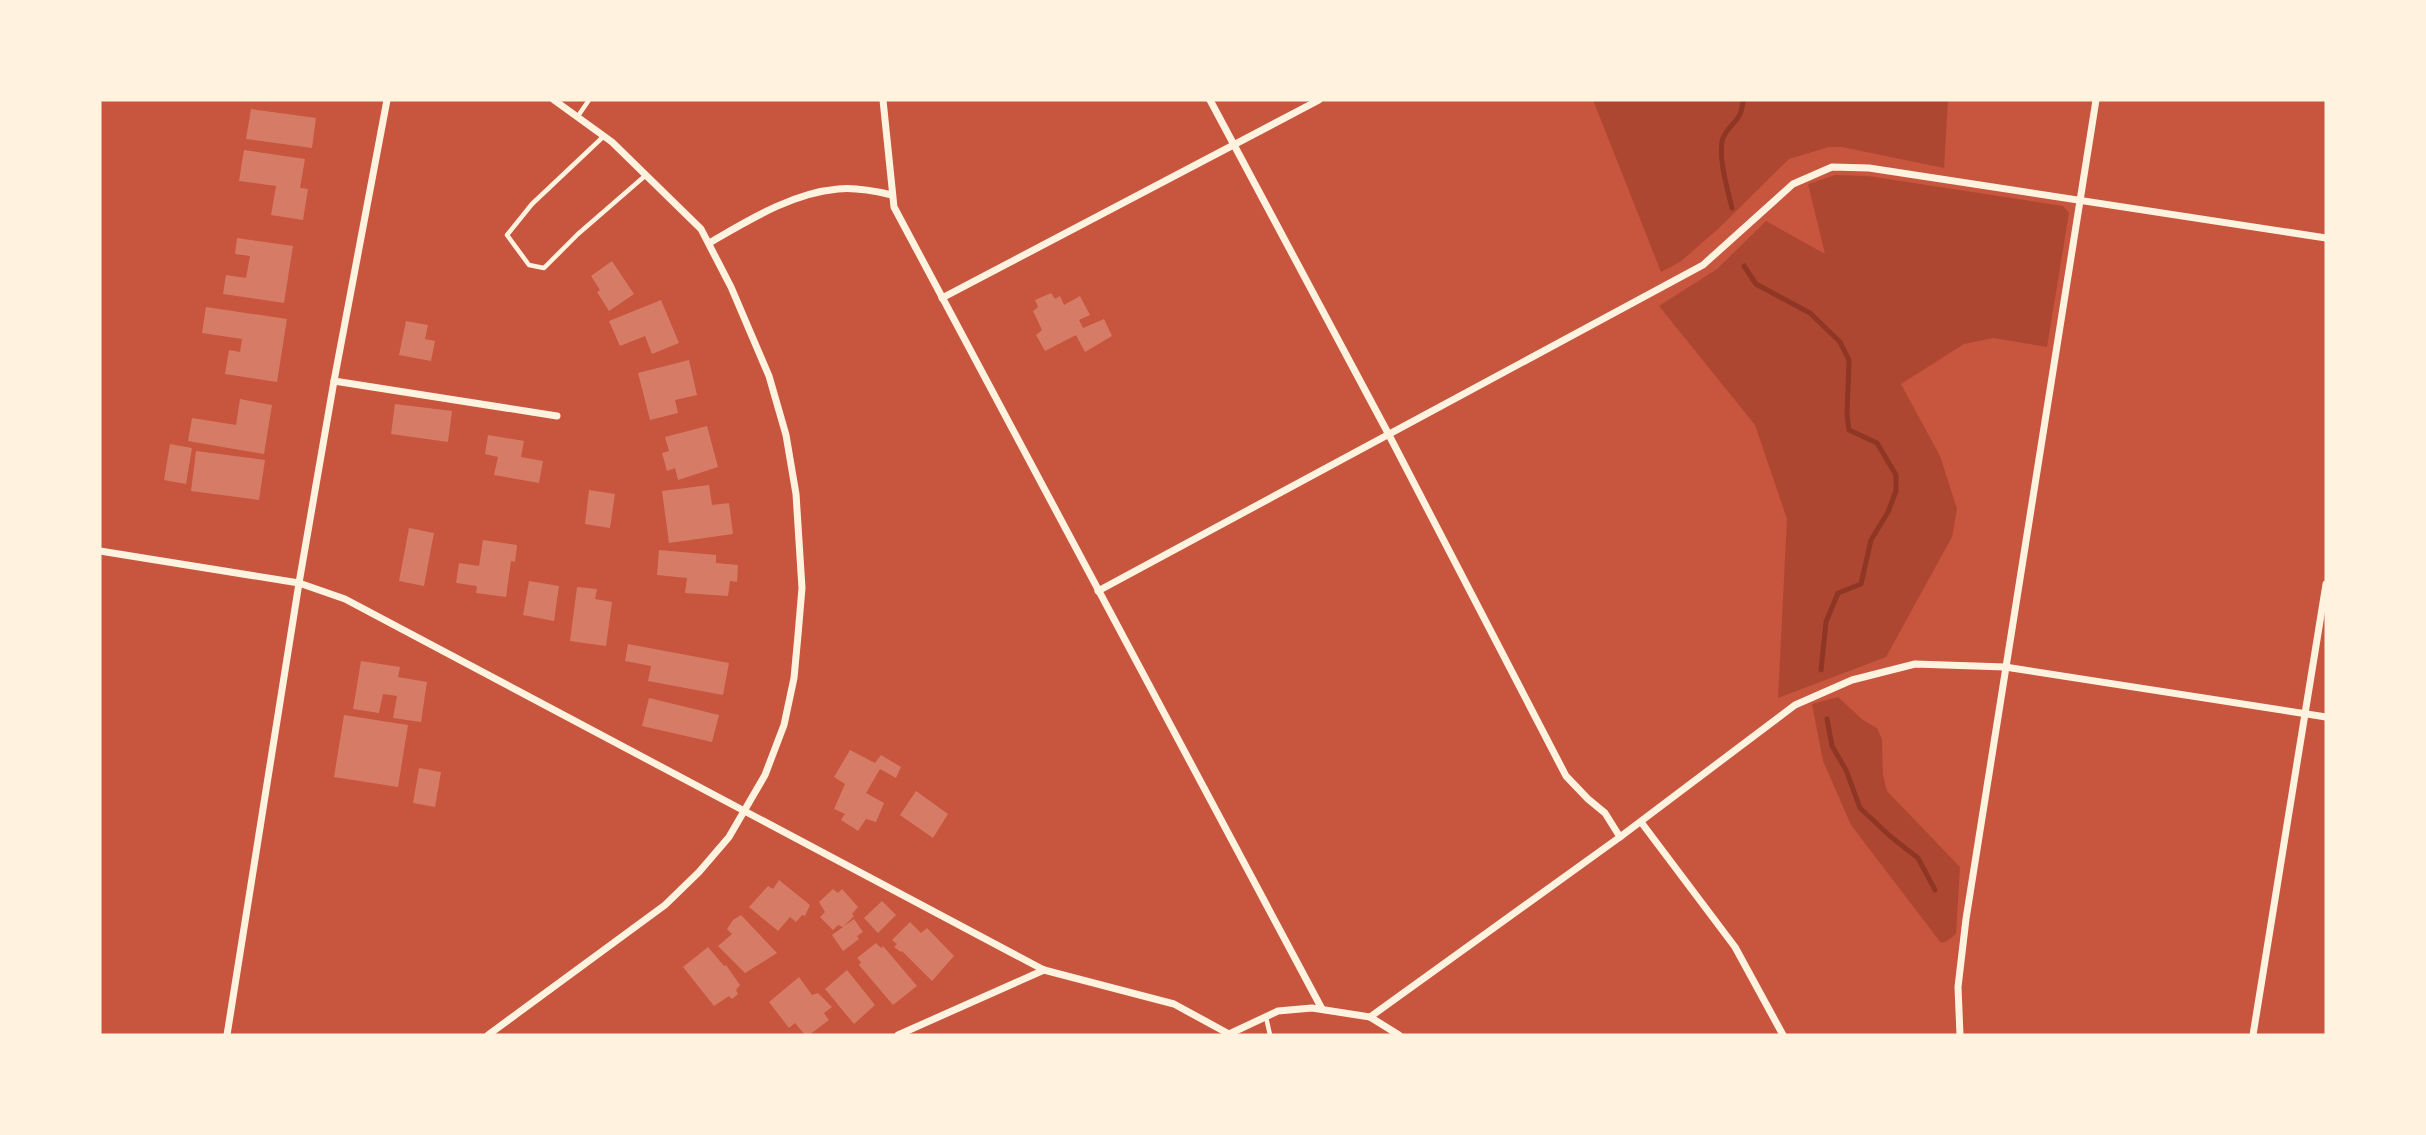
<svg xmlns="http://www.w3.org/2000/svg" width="2426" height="1135" font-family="'DM Sans',sans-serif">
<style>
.green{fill:#ae4732}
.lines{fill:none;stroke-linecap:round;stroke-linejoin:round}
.stream{stroke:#8f3625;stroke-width:5}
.building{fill:#d67c66}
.service{stroke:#fff3e0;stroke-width:4.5}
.minor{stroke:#fff3e0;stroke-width:7}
</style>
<rect width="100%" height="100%" fill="#c8553d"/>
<g class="green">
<path d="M1593 100H1948L1944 168 1842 147H1829L1789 159 1718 229 1680 262 1661 272Z"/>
<path d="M1835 175 1868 176 2063 206 2069 213 2047 347 1993 338 1964 344 1901 384 1940 456 1957 509 1952 537 1886 657 1778 698 1787 519 1755 425 1659 306 1717 269 1766 221 1825 254 1808 184Z"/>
<path d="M1838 697 1863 720 1877 728 1882 739 1883 775 1887 791 1960 867 1956 934 1947 941 1941 943 1851 825 1823 761 1812 704Z"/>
</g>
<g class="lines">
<g class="stream">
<path d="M1732 208C1728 191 1717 154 1723 138 1730 122 1742 122 1743 100"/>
<path d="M1744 266 1756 284 1810 313 1840 342 1849 360 1847 415 1849 430 1877 443 1896 475V491L1888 512 1871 540 1861 584 1838 593 1826 622 1821 670"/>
<path d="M1827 719 1832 746 1846 770 1860 808 1891 837 1918 858 1935 890"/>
</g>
</g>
<g class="building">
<path d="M251 109 316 118 312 148 246 139Z"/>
<path d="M244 150 305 159 300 188 308 189 303 220 271 215 276 186 239 181Z"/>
<path d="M237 238 293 246 284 303 223 294 226 275 246 278 250 256 235 254Z"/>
<path d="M612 261 634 294 609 311 597 292 600 290 591 276Z"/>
<path d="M1051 293 1055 299 1060 296 1064 305 1080 296 1090 315 1079 320 1083 328 1104 319 1112 336 1085 352 1076 335 1045 351 1036 335 1042 330 1033 311 1038 307 1035 300Z"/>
<path d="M661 300 679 343 652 354 645 336 620 346 609 321Z"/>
<path d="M206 307 287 319 277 382 225 374 229 350 240 352 242 339 202 333Z"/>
<path d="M406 321 428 325 425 339 435 341 431 361 399 355Z"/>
<path d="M689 360 697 395 675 400 678 413 650 420 638 373Z"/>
<path d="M240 399 272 405 264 454 188 441 192 418 236 425Z"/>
<path d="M395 404 452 411 448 442 391 434Z"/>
<path d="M707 426 718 467 678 480 675 468 667 471 662 453 669 451 665 437Z"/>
<path d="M488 435 524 441 521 457 543 461 539 483 494 475 498 457 485 454Z"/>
<path d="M170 444 192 448 186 484 164 480Z"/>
<path d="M196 451 265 460 259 500 191 491Z"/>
<path d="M709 485 712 505 729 503 733 534 669 543 662 491Z"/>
<path d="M589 490 615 494 610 528 585 524Z"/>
<path d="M409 528 434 533 424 586 399 581Z"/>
<path d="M483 540 517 545 515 562 511 561 506 597 476 593 477 586 456 583 459 563 479 566Z"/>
<path d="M659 550 716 555V563L738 565 737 582 730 581 728 596 685 593 687 578 657 575Z"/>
<path d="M529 581 559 586 554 621 523 615Z"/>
<path d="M577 587 597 589 595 599 612 602 606 646 570 641Z"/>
<path d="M628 644 729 663 723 695 648 681 651 666 625 661Z"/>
<path d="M361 661 400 667 398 677 427 682 421 722 393 718 397 696 383 694 379 713 353 709Z"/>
<path d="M649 698 719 715 712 742 642 726Z"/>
<path d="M344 715 408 725 398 787 334 777Z"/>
<path d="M850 750 875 763 881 755 901 767 896 778 880 769 866 793 884 803 876 822 866 819 858 831 841 820 845 814 834 809 845 784 834 777Z"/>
<path d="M419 768 441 772 435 807 413 803Z"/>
<path d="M916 791 948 814 933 838 900 815Z"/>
<path d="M779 880 810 905 805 916 802 915 796 922 790 917 778 931 749 907 768 886 773 889Z"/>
<path d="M833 889 838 893 842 889 858 907 852 914 854 916 843 927 854 919 863 932 857 936 859 939 843 951 832 935 843 927 838 925 833 930 820 917 825 912 819 902Z"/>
<path d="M882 901 896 915 878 933 864 918Z"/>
<path d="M741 915 777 953 745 973 718 946 732 934 727 929 733 920Z"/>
<path d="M910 922 921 933 927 928 954 956 932 981 902 951 901 952 894 947 897 944 892 940Z"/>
<path d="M876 943 881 948 883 946 917 986 893 1005 859 965 861 962 857 958Z"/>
<path d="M708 947 724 966 726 965 740 985 736 990 738 994 732 999 729 996 714 1006 683 967Z"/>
<path d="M847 970 875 1005 854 1024 825 989Z"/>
<path d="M799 977 812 995 818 993 832 1007 824 1013 829 1020 809 1035H805L795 1023 789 1028 769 1002Z"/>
</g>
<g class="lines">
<g class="service">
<path d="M578 116 589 100"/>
<path d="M604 136 532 204 507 235 529 265 544 268 578 234 646 175"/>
<path d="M1266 1017 1270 1035"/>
</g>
<g class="minor">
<path d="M883 100 894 207 1322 1009"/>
<path d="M1210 100 1389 435 1566 776 1588 799 1605 813 1620 837"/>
<path d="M709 243C749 220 792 193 838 189 856 187 875 191 892 195"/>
<path d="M942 298 1319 100"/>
<path d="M334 381 557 416"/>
<path d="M100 551 299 583 345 599 1044 970 1174 1004 1229 1034"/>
<path d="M1098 591 1703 265 1793 184 1832 167 1869 168 2326 238"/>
<path d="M1641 822 1735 947 1783 1035"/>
<path d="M1370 1017 1620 837 1795 705 1852 680 1915 664 2005 667 2326 717"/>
<path d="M227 1035 299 583 334 381 387 100"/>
<path d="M488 1035 665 905 699 872 729 837 765 775 784 725 794 678 798 635 802 588 796 494 786 435 769 376 731 287 701 229 612 142 554 100"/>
<path d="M898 1035 1044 970"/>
<path d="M1227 1035 1278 1011 1312 1008 1370 1017 1399 1035"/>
<path d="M1960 1035 1958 987 1966 919 2096 100"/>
<path d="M2253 1035 2326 584"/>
</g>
</g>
<rect width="2426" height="1135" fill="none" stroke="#fff3e0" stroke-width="203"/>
</svg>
